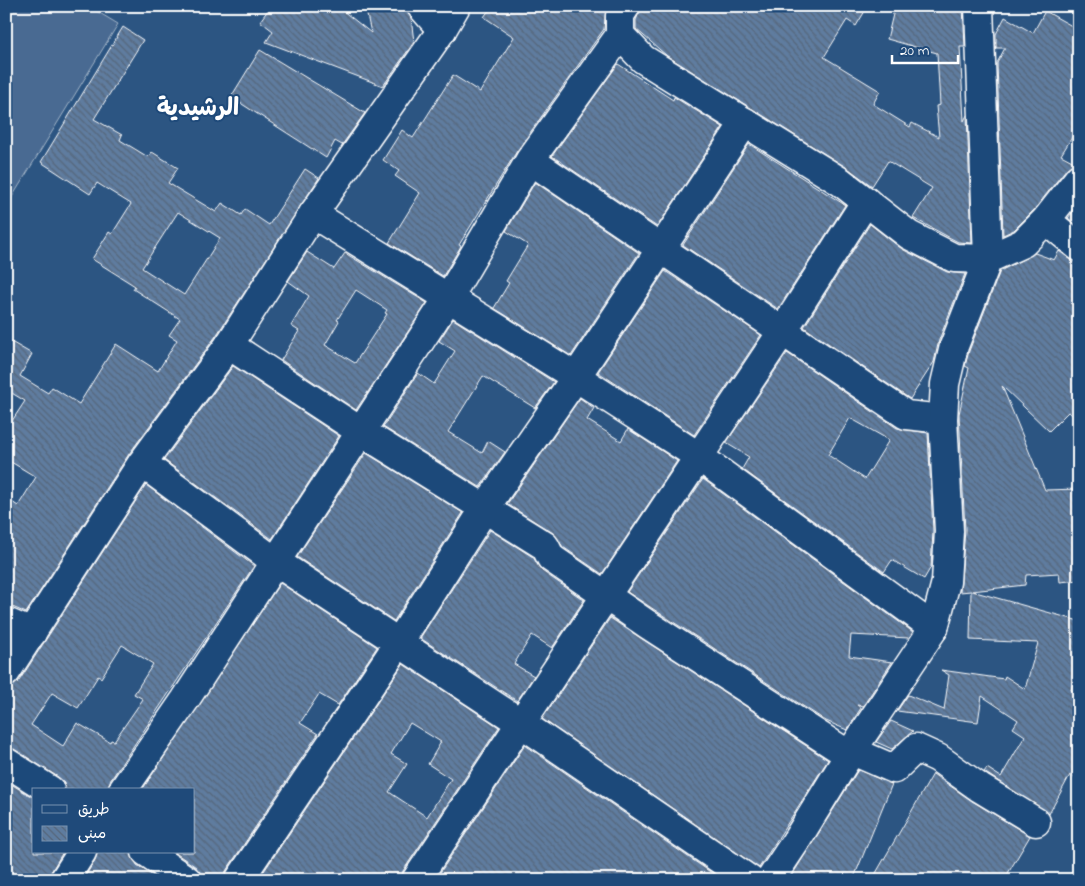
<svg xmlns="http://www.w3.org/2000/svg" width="1085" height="886" font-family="'Indie Flower','Playpen Sans Arabic',sans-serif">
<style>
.garden{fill:#486b92;stroke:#a4b5c8}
.building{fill:url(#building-back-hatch);stroke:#fff;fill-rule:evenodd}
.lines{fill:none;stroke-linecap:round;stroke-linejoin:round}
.minor-casing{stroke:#fff;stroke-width:31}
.minor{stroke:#1f4a7a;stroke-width:28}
.labels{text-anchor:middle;stroke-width:4;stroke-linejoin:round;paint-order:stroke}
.quarter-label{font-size:24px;font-weight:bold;fill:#fff;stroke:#1f4a7a}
</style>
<defs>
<pattern id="building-back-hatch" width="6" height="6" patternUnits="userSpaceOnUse" patternTransform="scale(1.25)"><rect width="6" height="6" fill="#5e7c9f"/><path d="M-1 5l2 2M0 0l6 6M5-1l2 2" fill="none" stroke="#56667a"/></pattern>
</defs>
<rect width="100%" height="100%" fill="#2c5582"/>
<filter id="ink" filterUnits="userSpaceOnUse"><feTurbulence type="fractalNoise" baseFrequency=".02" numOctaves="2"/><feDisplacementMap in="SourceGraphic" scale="10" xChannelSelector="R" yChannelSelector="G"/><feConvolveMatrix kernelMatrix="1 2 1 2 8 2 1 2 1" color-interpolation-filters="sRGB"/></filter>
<g filter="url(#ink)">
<path class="garden" d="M6 6H88L118 24 6 207Z"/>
<g class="building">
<path d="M271 6H337L371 33 365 6H406L411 18 414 42 383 86 266 42 273 31 260 21Z"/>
<path d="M492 6H602L606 9 604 29 517 151 459 245 461 246 443 276 389 243 420 193 395 176 399 171 383 160 402 130 413 138 453 75 480 92 514 37 484 17Z"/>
<path d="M642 6H868L856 26 847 20 824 57 880 91 873 104 910 127 912 123 939 137 936 106 940 105 937 53 887 39 895 6H963L965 47H960L964 121 967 115 972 243 958 242 913 218 932 188 888 161 872 186 849 169 667 56 636 29V20Z"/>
<path d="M1045 11 1079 30V126L1061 155 1076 163 1067 168 1034 210 1014 230 1003 235 997 63 1005 48H996V34L1005 17 1033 33Z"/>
<path d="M123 27 143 40 94 119 122 135 120 140 148 157 152 152 178 168 168 183 216 212 222 203 241 215 245 209 269 225 305 169 319 178 216 336 129 454 26 613 6 604V498L18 506 36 477 6 459V430L25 401 10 392 6 399V339L32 354 20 376 48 393 52 387 79 404 116 344 158 371 177 340 169 335 180 319 133 289 135 286 92 259 109 232 112 234 131 204 97 183 90 194 41 162ZM178 212 220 238 184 295 142 268Z"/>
<path d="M260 50 365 113 342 145 335 141 326 158 231 97Z"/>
<path d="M618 64 673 100 674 97 723 127 657 227 552 156Z"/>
<path d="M749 144 845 205 778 309 683 245Z"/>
<path d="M535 182 639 253 571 356 494 308 509 283 506 281 528 245 506 231Z"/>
<path d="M1079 204V227L1068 218Z"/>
<path d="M870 224 902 249 947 272 965 274 939 340 934 362 910 399 804 327Z"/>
<path d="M1059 251 1070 259 1079 262V420L1068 412 1049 431 1002 386 1045 490 1079 489V580L1060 582 1059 573 1026 575 1025 585 972 591 1079 621V664L1071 690 1079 694V780L1070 775 1049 814 984 772 987 768 1001 777 1025 736 1013 728 1018 720 982 696 978 722 897 711 908 695 944 710 949 675 941 670 1004 679 1005 676 1025 689 1038 643 970 640 971 591 960 592 965 530 959 414 969 368 965 366 969 351 1000 271 1035 253 1054 260Z"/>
<path d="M307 252 334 269 345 253 427 303 356 410 281 360 299 331 291 326 309 296 288 281ZM356 290 387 310 385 313 387 314 355 363 325 345 339 321 337 320Z"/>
<path d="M665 271 761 335 694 435 598 372Z"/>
<path d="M453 319 554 382 535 408 483 376 448 432 482 453 488 441 505 452 480 487 383 427 418 373 434 384 455 351 439 341Z"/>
<path d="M787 353 897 428 928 433 933 531 931 567 924 579 892 560 884 572 742 469 749 457 726 443ZM850 418 889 440 865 479 828 455Z"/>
<path d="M233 366 339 436 272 539 164 460Z"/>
<path d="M580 398 594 408 587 420 621 441 628 429 677 461 602 574 563 547 553 533 507 504Z"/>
<path d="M366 453 463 513 394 621 297 557Z"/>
<path d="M703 479 913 632 909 638 851 635 849 656 892 662 863 706 857 705 861 708 847 730 826 721 627 592Z"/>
<path d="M146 485 254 566 110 781 108 790H65L64 782 58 777 14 749 6 746V687L13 686 19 681ZM122 645 153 664 134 694 143 699 114 741 111 740 110 742 77 723 63 746 31 725 52 693 78 708 98 676 101 678Z"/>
<path d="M490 530 533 557 542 571 584 600 552 648 532 635 514 664 534 676 517 701 420 638Z"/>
<path d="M280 583 377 647 338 705 319 694 300 723 318 734 226 871 224 880H202L196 867 174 852H194V790H142Z"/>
<path d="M610 618 828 760 759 868 542 719Z"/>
<path d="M403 664 499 727 403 871 400 880H258ZM410 723 441 742 428 764 451 779 427 817 389 792 407 764 391 754Z"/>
<path d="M891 721 913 731 892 749 876 742Z"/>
<path d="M525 745 722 880H435Z"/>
<path d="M858 770 892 784 853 880H789Z"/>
<path d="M933 774 972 801 1030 836 1004 880H872Z"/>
<path d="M6 781 34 798V852H63L51 872 48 880H6Z"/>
<path d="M98 852H131L137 865 159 880H83L95 860Z"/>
</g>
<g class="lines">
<g class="minor-casing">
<g id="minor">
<path d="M421 6 442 30"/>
<path d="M626 6 620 15V35L643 59 841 182 909 235 954 258 988 259 1023 243 1046 220 1079 178"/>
<path d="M530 160 906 415 943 419"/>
<path d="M313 214 576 377 698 456 934 628"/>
<path d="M1046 220 1079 247"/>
<path d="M229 345 360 431 545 546 551 558 647 624 849 755 857 753 894 769 916 748 938 758 980 788 1036 822"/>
<path d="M142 463 276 562 521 723 750 880"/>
<path d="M6 622 32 633"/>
<path d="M6 672 142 463 229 345 313 214 442 30 456 6"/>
<path d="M6 762 50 790"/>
<path d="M123 790 185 700 449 297 530 160 620 35"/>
<path d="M146 852 187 880"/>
<path d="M64 880 82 852"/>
<path d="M239 880 398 644 485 508 576 377 745 122"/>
<path d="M416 880 782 332 866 201"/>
<path d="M770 880 796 841 849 755 934 628 946 582 949 531 943 419 945 384 954 346 988 259 979 6"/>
</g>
</g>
<use href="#minor" class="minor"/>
</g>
</g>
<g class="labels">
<g class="quarter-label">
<text x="198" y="115">الرشيدية</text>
</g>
</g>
<rect width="1085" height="886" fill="none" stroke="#1f4a7a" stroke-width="25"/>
<rect x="12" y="12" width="1060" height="861" fill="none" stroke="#fff" stroke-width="2" filter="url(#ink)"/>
<rect x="32" y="788" width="162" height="65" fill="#1f4a7a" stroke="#7992af"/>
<rect x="42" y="805" width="25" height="8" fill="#1f4a7a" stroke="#7992af"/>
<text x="78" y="814" font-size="15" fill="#ffffff">طريق</text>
<rect x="42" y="826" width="25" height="15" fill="url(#building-back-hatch)" stroke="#7992af"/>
<text x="78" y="838" font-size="15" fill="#ffffff">مبنى</text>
<path d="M892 55v8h66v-8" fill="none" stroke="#ffffff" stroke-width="2.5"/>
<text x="900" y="55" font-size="15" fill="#ffffff" stroke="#1f4a7a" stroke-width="4" paint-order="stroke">20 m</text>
</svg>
